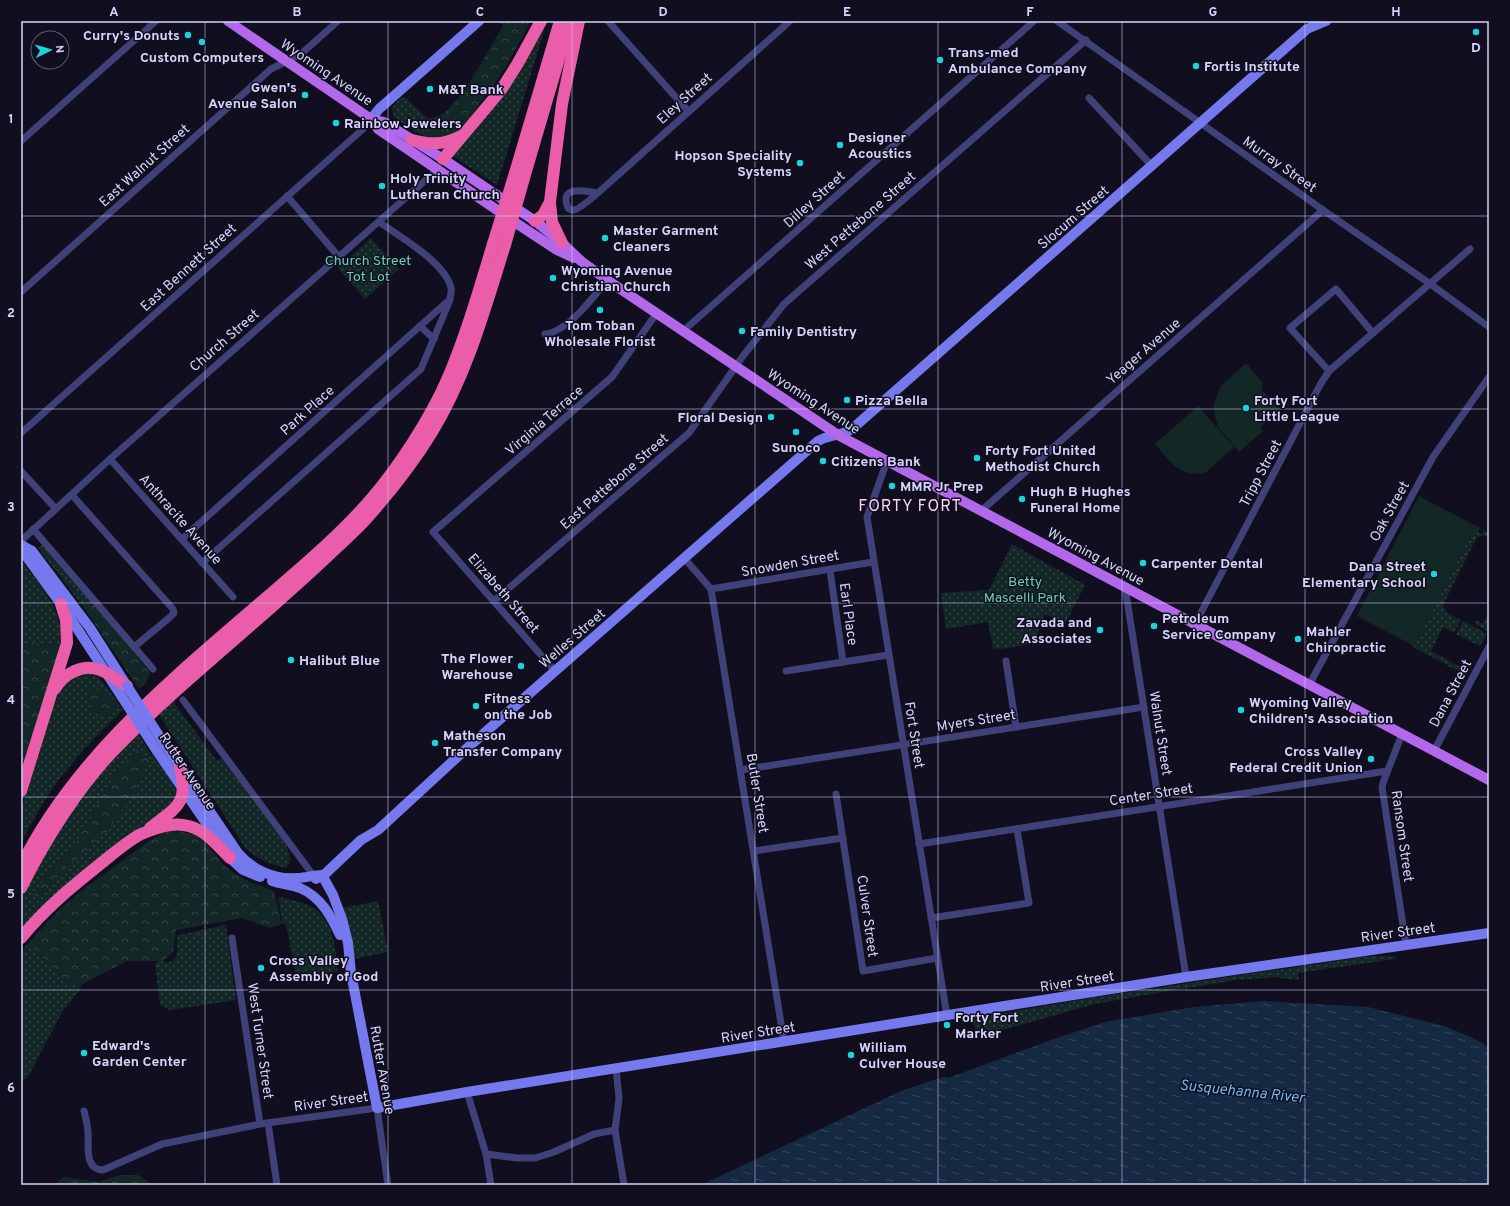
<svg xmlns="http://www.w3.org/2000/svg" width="1510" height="1206" font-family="Overpass,sans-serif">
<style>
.grass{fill:url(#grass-dots)}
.forest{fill:url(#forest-crowns)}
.pitch{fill:#132826}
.water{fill:url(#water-ripples)}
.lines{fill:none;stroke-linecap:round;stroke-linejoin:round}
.street{stroke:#404178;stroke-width:7}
.secondary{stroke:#7679ed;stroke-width:10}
.primary{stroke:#b368ec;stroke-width:10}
.highway{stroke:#ea5da8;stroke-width:12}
.secondary-bridge{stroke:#7679ed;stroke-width:10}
.highway-bridge{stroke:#ea5da8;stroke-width:12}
.grid{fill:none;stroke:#d5d3f9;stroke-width:1;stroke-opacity:0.55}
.poi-dot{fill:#1cd3dc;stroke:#110f1f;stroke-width:1.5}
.labels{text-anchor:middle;stroke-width:3;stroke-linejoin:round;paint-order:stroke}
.poi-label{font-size:14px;font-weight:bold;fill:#d5d3f9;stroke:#110f1f;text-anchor:start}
.street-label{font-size:14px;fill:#d5d3f9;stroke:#110f1f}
.park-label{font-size:14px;fill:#68d0b0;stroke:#110f1f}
.water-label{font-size:15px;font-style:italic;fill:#6eb8ec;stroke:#110f1f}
.quarter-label{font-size:16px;letter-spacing:1px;fill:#fad5ee;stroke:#110f1f}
.neatline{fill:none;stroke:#d5d3f9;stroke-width:1.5}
.grid-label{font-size:13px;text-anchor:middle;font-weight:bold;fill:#d5d3f9}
</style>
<defs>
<pattern id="grass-dots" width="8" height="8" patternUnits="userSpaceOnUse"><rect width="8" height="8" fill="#132826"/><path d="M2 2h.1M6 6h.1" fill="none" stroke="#344646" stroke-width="1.8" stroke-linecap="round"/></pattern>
<pattern id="forest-crowns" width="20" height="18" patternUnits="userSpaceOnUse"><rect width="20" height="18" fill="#132826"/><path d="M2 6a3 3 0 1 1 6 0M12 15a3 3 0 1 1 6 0" fill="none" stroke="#344646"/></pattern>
<pattern id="water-ripples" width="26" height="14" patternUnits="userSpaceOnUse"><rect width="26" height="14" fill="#152943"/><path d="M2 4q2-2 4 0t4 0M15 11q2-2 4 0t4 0" fill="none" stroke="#36475f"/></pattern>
</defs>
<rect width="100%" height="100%" fill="#110f1f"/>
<g class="grass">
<path d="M545 28 497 185 451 155 539 33Z"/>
<path d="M405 97 427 118 417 133 394 117 392 108C395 104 399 98 405 97Z"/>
<path d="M371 238 399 269 365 299 338 268Z"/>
<path d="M1476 526 1480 528 1478 532 1482 534 1484 530 1488 532V536H1479L1476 539 1443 605C1445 614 1453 616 1461 620L1454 633 1443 627 1431 651 1468 671 1466 675 1413 647Z"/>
<path d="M1012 544 1085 585 1065 624 1045 614 1038 631 1037 640 1031 644 1001 649 993 648 988 622 946 629 941 593 989 590Z"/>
<path d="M42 545 94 603 82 605 38 548Z"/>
<path d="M21 560C41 587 65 610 60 646L29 643 21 647Z"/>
<path d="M1489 610V631H1488L1474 623 1476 620 1483 624Z"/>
<path d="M1463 621 1487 634 1480 646 1456 634Z"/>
<path d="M93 673 103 682 123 710C101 730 80 753 61 777 45 797 33 821 21 843V810L54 706C59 694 66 678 80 674 84 673 89 674 93 673Z"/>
<path d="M173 701 216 760 222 759 285 843C289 853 293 860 286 868 267 863 257 860 244 846L158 713Z"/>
<path d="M138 733C143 741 147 750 154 757 164 769 173 778 177 794L172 804 21 931V898L31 877 88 786Z"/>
<path d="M278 897C288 899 299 901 308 905 334 917 335 947 338 972L296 976 286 924H283Z"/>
<path d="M378 901 388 952 353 959 343 908Z"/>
<path d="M226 925 236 1000 170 1010 160 1005 155 964 158 961C162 961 165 962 168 962 181 962 176 944 177 937L178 935Z"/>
<path d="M28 943 66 982 81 985 80 990 62 1012 28 1077 21 1083V952Z"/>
<path d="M1370 956H1396V959L1298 973 1299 980 1274 977 1237 980 1188 988V990H1186L1185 988 1095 1004 991 1033 977 1039 973 1018 1122 993Z"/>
</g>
<g class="forest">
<path d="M499 21H531L506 67 464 126 453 135 442 138 428 137 417 133 427 118C433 118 439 117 444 113 467 94 487 51 503 26Z"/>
<path d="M94 603 150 673 146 684 139 689 82 605Z"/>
<path d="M29 643 60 646 21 772V647Z"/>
<path d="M91 689 107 692 116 705V709L106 716H97C91 710 89 701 88 692Z"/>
<path d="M136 750 150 759 128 803 107 831 82 856 67 866 39 897 33 896 48 873 72 849 112 780Z"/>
<path d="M171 831C195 832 201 837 216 855 219 859 222 863 226 867 242 880 255 884 274 891L282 924 270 928 242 918 176 930 173 952 163 961H127L81 985 66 982 28 943 59 910 84 889 149 841 161 834Z"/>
<path d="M121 1175H138L153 1185H55L63 1177 98 1182Z"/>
</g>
<g class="pitch">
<path d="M1246 363 1262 382V390L1278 408 1277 412 1260 427 1263 431 1239 452 1218 427 1213 407 1220 387Z"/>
<path d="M1198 406 1234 447 1205 473C1179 477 1170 461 1155 444Z"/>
<path d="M1419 496 1476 526 1414 646 1357 616Z"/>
</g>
<path class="water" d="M1263 1001 1368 1007 1444 1026 1473 1038 1489 1047V1185H701L901 1091 943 1077 948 1078 1051 1040 1105 1022 1194 1007Z"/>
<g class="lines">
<g class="street">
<path d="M608 21 688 111"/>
<path d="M1057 21 1323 210 1429 283 1489 327"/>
<path d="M1089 98 1152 166"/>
<path d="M21 141 156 21"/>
<path d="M596 193C582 190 559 186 568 208 571 210 571 211 574 210 582 209 611 181 619 174 676 123 733 72 790 21"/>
<path d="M287 196 339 257"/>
<path d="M21 292 271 69 301 54 338 21"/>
<path d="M420 326 434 339"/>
<path d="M682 332 1034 21"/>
<path d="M545 334C567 332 594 297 607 280"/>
<path d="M1329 371 1290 328 1336 289 1373 333"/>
<path d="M21 433 363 129 371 119"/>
<path d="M110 459 233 597"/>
<path d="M887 461 867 517 947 1016"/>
<path d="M21 471 56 509"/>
<path d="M72 495 173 609 174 613 169 618 134 647"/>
<path d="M981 511 1323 210"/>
<path d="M33 529 153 669"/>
<path d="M182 539 448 301"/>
<path d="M21 541 110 459 437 170"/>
<path d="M684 558 711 589 784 1042"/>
<path d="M202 563 421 369 450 300C450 296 452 291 451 288 446 263 399 236 379 222"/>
<path d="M830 570 843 662"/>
<path d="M1125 587 1186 977"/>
<path d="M711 589 873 562"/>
<path d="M494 601 689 433 743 356 784 304 1086 40"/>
<path d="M1195 624 1320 385 1329 371 1470 249"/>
<path d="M1006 661 1016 727"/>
<path d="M555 671 433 532 612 377 656 314"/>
<path d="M786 671 888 655"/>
<path d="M1309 685 1433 457 1489 377"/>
<path d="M183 700 316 879"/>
<path d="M1402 734 1383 783 1382 787 1406 945"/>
<path d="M1434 751 1489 647"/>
<path d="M741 770 1144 707"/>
<path d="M836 794 863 971 937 958"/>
<path d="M919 844 1387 771"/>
<path d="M754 851 843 838"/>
<path d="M931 918 1029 903 1017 829"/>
<path d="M232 938 260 1124"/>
<path d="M616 1068 619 1099 615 1130 624 1185"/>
<path d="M467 1092 486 1154 491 1185"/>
<path d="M84 1111C86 1119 88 1126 88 1133 89 1147 84 1169 103 1170L162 1144 260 1124 377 1108 388 1185"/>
<path d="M268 1123 277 1185"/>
<path d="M486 1154 517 1158H535L554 1152 594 1134 615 1130"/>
</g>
<g class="secondary">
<path d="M371 119 379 109 479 21"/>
<path d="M21 545 32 551 90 628 125 683"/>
<path d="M21 549 61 604 122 697"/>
<path d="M165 745 238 853C253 870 274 880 297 878 306 878 314 875 322 875L333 895 342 919 348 943 351 973 377 1108 467 1092 1186 977 1489 933"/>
<path d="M157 751 230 858 243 870 260 877"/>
<path d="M316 879 326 873 361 840 378 830 466 749 818 441C829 434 842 436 852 429L1307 29 1326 21"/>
<path d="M272 881C281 884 292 885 300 888 321 897 331 916 340 935"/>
</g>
<g class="primary">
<path d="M228 21 371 119 384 122 443 159 535 221 562 243 581 261 607 280 838 435 1489 780"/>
<path d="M371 119 378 129 522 227 557 250 574 258"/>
</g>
<g class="highway">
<path d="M412 140C430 145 444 145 461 136"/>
<path d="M443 159 501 90 518 63 541 21"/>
<path d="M515 173 560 21"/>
<path d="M524 178 570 21"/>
<path d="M550 203 552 222 562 243"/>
<path d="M535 221 543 215 550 202 562 104 579 21"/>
<path d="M55 689C63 674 83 663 100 670 110 673 118 681 127 686"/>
<path d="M21 791 67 643 66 620 61 604"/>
<path d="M150 828C177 807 189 804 180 767"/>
<path d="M21 866C76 755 176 676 267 597 304 565 341 534 372 498 399 466 430 419 447 380 466 336 479 290 493 244"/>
<path d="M21 888C45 840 80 784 118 746 167 696 222 651 274 605 298 584 321 563 344 541 352 533 360 526 367 518 391 491 413 463 432 432 467 375 485 308 505 245"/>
<path d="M21 938C45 908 74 885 104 861 115 852 128 841 141 834 154 829 169 823 183 825 203 827 216 844 230 858"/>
</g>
<g class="secondary-bridge">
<path d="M127 686 165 745"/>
<path d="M122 697 157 751"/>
</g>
<g class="highway-bridge">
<path d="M493 244 515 173"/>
<path d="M505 245 524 178"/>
</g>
</g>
<path class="grid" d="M205 21V1185M388 21V1185M572 21V1185M755 21V1185M938 21V1185M1122 21V1185M1305 21V1185M21 216H1489M21 409H1489M21 603H1489M21 797H1489M21 990H1489"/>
<g class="poi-dot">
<circle cx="1476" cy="32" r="4"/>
<circle cx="188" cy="35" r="4"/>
<circle cx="202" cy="42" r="4"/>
<circle cx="940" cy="60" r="4"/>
<circle cx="1196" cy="66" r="4"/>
<circle cx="430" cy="89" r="4"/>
<circle cx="305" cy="95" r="4"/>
<circle cx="336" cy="123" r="4"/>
<circle cx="840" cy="145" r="4"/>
<circle cx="800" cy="163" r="4"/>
<circle cx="382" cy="186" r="4"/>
<circle cx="605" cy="238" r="4"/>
<circle cx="553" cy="278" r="4"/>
<circle cx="600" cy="310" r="4"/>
<circle cx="742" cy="331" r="4"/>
<circle cx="847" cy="400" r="4"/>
<circle cx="1246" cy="408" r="4"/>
<circle cx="771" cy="417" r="4"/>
<circle cx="796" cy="432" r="4"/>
<circle cx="977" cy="458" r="4"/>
<circle cx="823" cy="461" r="4"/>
<circle cx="892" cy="486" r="4"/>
<circle cx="1022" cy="499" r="4"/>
<circle cx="1143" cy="563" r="4"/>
<circle cx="1434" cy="574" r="4"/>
<circle cx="1154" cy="626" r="4"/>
<circle cx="1100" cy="630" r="4"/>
<circle cx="1298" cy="639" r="4"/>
<circle cx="291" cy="660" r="4"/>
<circle cx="521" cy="666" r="4"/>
<circle cx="476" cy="706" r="4"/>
<circle cx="1241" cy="710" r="4"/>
<circle cx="435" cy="743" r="4"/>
<circle cx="1371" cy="759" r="4"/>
<circle cx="261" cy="968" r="4"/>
<circle cx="947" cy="1025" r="4"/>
<circle cx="84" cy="1053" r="4"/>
<circle cx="851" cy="1055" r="4"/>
</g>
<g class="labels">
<g class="poi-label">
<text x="180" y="40" text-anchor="end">Curry's Donuts</text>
<text x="1476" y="52" text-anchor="middle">D</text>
<text x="948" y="57">Trans-med<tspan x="948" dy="16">Ambulance Company</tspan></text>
<text x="202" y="62" text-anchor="middle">Custom Computers</text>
<text x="1204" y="71">Fortis Institute</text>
<text x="297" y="92" text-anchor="end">Gwen's<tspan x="297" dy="16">Avenue Salon</tspan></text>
<text x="438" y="94">M&amp;T Bank</text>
<text x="344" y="128">Rainbow Jewelers</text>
<text x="848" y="142">Designer<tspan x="848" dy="16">Acoustics</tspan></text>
<text x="792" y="160" text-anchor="end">Hopson Speciality<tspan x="792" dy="16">Systems</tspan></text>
<text x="390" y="183">Holy Trinity<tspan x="390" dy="16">Lutheran Church</tspan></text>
<text x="613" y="235">Master Garment<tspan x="613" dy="16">Cleaners</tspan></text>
<text x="561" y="275">Wyoming Avenue<tspan x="561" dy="16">Christian Church</tspan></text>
<text x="600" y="330" text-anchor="middle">Tom Toban<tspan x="600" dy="16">Wholesale Florist</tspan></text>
<text x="750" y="336">Family Dentistry</text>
<text x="855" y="405">Pizza Bella</text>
<text x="1254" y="405">Forty Fort<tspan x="1254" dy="16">Little League</tspan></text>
<text x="763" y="422" text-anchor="end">Floral Design</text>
<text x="796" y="452" text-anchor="middle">Sunoco</text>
<text x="985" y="455">Forty Fort United<tspan x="985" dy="16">Methodist Church</tspan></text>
<text x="831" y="466">Citizens Bank</text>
<text x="900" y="491">MMR Jr Prep</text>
<text x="1030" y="496">Hugh B Hughes<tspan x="1030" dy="16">Funeral Home</tspan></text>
<text x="1151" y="568">Carpenter Dental</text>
<text x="1426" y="571" text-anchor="end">Dana Street<tspan x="1426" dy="16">Elementary School</tspan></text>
<text x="1162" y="623">Petroleum<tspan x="1162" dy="16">Service Company</tspan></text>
<text x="1092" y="627" text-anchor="end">Zavada and<tspan x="1092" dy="16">Associates</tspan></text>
<text x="1306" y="636">Mahler<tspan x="1306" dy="16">Chiropractic</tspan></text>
<text x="513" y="663" text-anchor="end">The Flower<tspan x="513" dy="16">Warehouse</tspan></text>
<text x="299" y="665">Halibut Blue</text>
<text x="484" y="703">Fitness<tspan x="484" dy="16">on the Job</tspan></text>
<text x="1249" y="707">Wyoming Valley<tspan x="1249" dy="16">Children's Association</tspan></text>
<text x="443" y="740">Matheson<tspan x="443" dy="16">Transfer Company</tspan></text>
<text x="1363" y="756" text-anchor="end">Cross Valley<tspan x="1363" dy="16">Federal Credit Union</tspan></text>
<text x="269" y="965">Cross Valley<tspan x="269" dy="16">Assembly of God</tspan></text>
<text x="955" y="1022">Forty Fort<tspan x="955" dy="16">Marker</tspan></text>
<text x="92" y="1050">Edward's<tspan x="92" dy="16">Garden Center</tspan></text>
<text x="859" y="1052">William<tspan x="859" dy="16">Culver House</tspan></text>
</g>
<g class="street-label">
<text transform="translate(327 72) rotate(34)" y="5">Wyoming Avenue</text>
<text transform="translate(684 98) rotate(-42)" y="5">Eley Street</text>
<text transform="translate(1280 164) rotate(35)" y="5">Murray Street</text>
<text transform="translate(144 165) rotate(-42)" y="5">East Walnut Street</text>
<text transform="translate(814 199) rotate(-42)" y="5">Dilley Street</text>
<text transform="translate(1073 217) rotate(-41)" y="5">Slocum Street</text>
<text transform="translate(860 220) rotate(-41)" y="5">West Pettebone Street</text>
<text transform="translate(188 267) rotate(-42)" y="5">East Bennett Street</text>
<text transform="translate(224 340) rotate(-41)" y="5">Church Street</text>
<text transform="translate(1143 351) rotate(-41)" y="5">Yeager Avenue</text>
<text transform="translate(814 401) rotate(33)" y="5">Wyoming Avenue</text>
<text transform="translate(307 410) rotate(-42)" y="5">Park Place</text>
<text transform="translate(544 420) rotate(-41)" y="5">Virginia Terrace</text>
<text transform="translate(1260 473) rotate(-62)" y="5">Tripp Street</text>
<text transform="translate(614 481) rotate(-41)" y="5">East Pettebone Street</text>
<text transform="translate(1389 511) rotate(-61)" y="5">Oak Street</text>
<text transform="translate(181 519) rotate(48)" y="5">Anthracite Avenue</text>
<text transform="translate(1096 556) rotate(28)" y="5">Wyoming Avenue</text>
<text transform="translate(790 563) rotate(-10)" y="5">Snowden Street</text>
<text transform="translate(504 593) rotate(49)" y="5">Elizabeth Street</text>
<text transform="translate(849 614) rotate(82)" y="5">Earl Place</text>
<text transform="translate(572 638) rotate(-41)" y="5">Welles Street</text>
<text transform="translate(1450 693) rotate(-62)" y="5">Dana Street</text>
<text transform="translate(976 720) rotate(-9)" y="5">Myers Street</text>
<text transform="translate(1161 733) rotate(81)" y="5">Walnut Street</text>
<text transform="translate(915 735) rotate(81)" y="5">Fort Street</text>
<text transform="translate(188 771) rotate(56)" y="5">Rutter Avenue</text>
<text transform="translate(758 793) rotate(81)" y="5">Butler Street</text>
<text transform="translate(1151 794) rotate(-9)" y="5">Center Street</text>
<text transform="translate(1403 836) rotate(82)" y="5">Ransom Street</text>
<text transform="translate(868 916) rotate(82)" y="5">Culver Street</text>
<text transform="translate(1398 932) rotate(-8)" y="5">River Street</text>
<text transform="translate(1077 981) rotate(-9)" y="5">River Street</text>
<text transform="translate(758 1032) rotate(-9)" y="5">River Street</text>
<text transform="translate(261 1041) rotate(82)" y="5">West Turner Street</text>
<text transform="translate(383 1070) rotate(80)" y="5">Rutter Avenue</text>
<text transform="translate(331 1101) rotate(-8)" y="5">River Street</text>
</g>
<g class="park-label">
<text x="368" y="265">Church Street<tspan x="368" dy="16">Tot Lot</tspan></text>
<text x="1025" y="586">Betty<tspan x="1025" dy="16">Mascelli Park</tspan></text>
</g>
<g class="water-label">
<text transform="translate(1242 1091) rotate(6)" y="5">Susquehanna River</text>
</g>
<g class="quarter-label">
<text x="910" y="511">FORTY FORT</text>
</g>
</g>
<rect width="1510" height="1206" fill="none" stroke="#110f1f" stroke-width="44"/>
<g transform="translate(50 50) rotate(85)"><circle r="19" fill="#110f1f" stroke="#5f5d76"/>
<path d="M0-3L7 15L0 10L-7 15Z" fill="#1cd3dc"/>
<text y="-6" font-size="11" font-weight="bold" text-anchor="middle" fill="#d5d3f9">N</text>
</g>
<rect x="22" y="22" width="1466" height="1162" class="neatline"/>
<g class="grid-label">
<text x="114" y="16">A</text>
<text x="297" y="16">B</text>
<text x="480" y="16">C</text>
<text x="663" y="16">D</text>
<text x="847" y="16">E</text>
<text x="1030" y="16">F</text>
<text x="1213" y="16">G</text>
<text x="1396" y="16">H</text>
<text x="11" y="123">1</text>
<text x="11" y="317">2</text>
<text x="11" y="511">3</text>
<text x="11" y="704">4</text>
<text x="11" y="898">5</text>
<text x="11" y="1092">6</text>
</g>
</svg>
